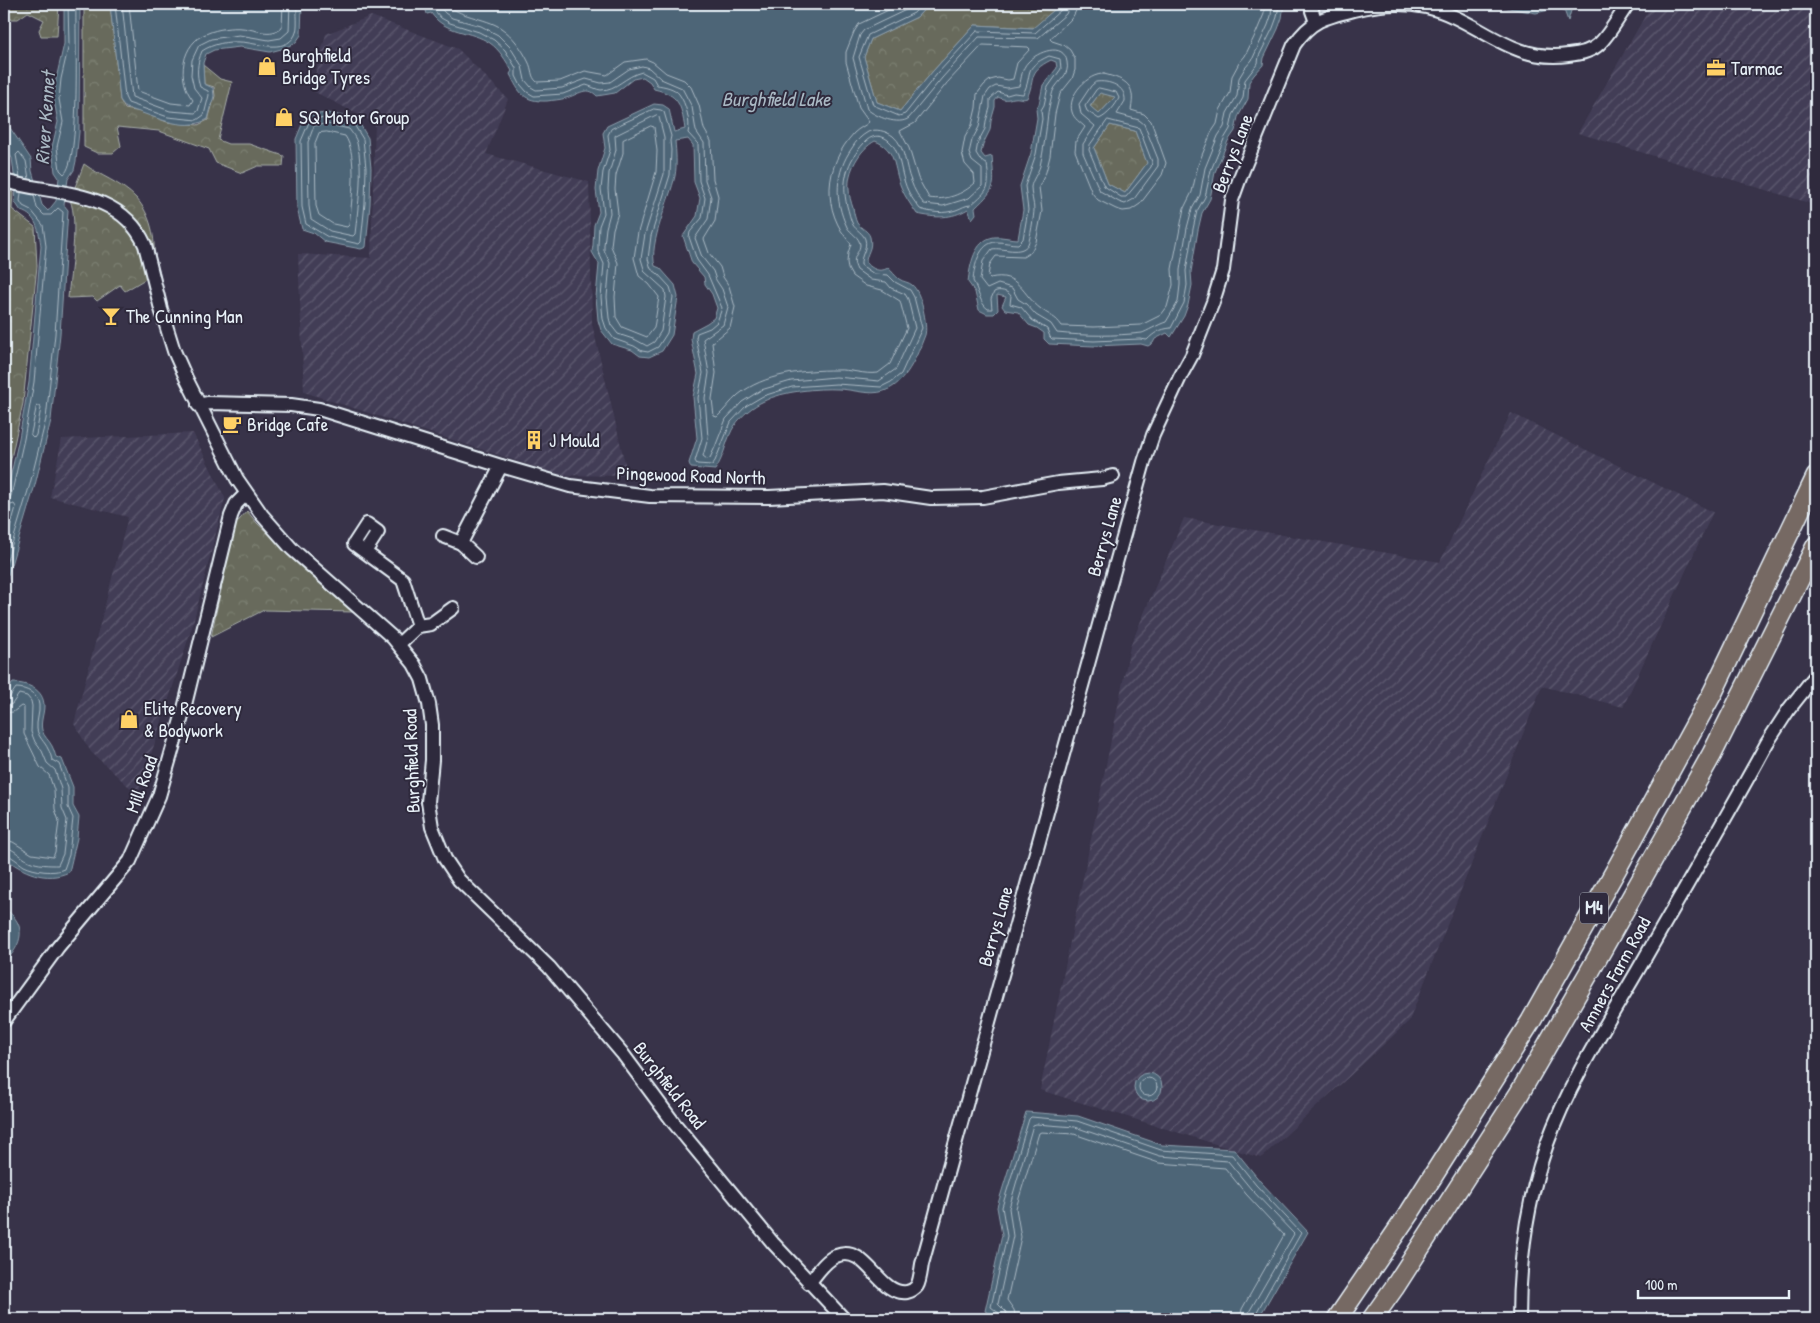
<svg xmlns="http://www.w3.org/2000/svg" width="1820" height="1323" font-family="'Patrick Hand',sans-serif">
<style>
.industrial{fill:url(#industrial-furrows)}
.forest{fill:url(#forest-crowns);stroke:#a8aeaa}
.water{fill:#4d6577;stroke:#8b9dab;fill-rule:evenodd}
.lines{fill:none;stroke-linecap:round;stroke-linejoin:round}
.shore{stroke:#aab9c4;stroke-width:1}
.minor-casing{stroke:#e8f1f8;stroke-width:16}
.highway-casing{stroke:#e8f1f8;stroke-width:22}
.minor{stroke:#2f2a3d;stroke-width:12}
.highway{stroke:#766964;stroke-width:19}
.labels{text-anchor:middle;stroke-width:4;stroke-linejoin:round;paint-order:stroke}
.shield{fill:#2f2a3d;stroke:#b0b5c0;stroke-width:1}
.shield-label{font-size:18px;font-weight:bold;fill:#e8f1f8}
.poi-label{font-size:19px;fill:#e8f1f8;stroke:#2f2a3d;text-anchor:start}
.street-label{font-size:19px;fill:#e8f1f8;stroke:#2f2a3d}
.water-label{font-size:20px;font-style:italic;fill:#aab9c4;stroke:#2f2a3d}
</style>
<defs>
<pattern id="industrial-furrows" width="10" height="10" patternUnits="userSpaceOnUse" patternTransform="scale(1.25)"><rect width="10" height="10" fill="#433e57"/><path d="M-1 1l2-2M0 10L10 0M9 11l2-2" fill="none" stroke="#5e5a70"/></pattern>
<pattern id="forest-crowns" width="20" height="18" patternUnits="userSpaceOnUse" patternTransform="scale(1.25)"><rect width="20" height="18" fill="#676a5b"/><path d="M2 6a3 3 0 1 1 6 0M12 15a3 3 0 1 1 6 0" fill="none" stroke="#7d8073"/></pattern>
</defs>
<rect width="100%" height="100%" fill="#383349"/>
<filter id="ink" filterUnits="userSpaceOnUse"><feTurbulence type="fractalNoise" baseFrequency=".02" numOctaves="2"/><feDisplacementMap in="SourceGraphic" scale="10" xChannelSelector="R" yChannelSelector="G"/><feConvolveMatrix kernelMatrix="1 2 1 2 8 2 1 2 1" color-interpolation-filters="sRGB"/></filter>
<g filter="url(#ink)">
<g class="industrial">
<path d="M1652 4H1816V205L1578 133Z"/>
<path d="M371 16 458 49 508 99 486 154 589 182 592 324 628 476 561 475 304 392 298 254 371 258 375 123 311 90 326 34Z"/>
<path d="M1511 413 1713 512 1623 707 1542 686 1409 1021 1261 1158 1040 1090 1130 647 1184 518 1440 562Z"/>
<path d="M193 433 225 498 192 627 138 795 91 752 74 724 128 517 50 497 62 439Z"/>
</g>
<g class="forest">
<path d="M4 4H59L57 36H41L39 30 44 20 28 12 18 19H4V26Z"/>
<path d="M84 4H110L120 100 125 109 141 112 167 122 198 125 208 120 215 96 214 87 204 84 203 65 220 79 232 82 218 140 228 144H249L284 156 283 166H258L242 173 216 163 209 149 159 131 117 127 121 146 113 153H97L84 147Z"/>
<path d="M929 4H1061L1034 28 975 25 933 71 900 111 877 102 864 57 871 39 917 17Z"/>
<path d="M1100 92 1115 97 1099 114 1090 107Z"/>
<path d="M1110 125 1135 131 1147 163 1125 193 1108 184 1094 148Z"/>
<path d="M84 164C100 176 122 183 136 198 150 213 157 240 153 260 152 266 149 272 147 278L125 291 120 285 97 301 93 297 68 298C70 274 79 221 70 200Z"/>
<path d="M4 191 13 192 12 209 35 227 37 266 23 403 4 491Z"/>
<path d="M247 511 257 523 353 612 264 610 211 637 234 526Z"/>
</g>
<g class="water">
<path d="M64 4H80L79 132 76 161 74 170 68 179 64 205 68 210 60 334 51 420 35 485 4 588V506L19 438 29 382 41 246C39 231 37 216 21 211L15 202 16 190 12 158 4 147V119L31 159 32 171 42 205 48 211 56 201 59 178 55 172 52 147 58 122 54 100 56 79 64 44Z"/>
<path d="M110 4H302L301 35 296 42 285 48 270 52 240 47 214 50 206 54 203 63 204 84 213 88 214 96 208 119C183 134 151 114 126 108L120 100Z"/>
<path d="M424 4H929L917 17 871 39 864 57 877 102 900 111 933 71 975 25 1033 28 1061 4H1284L1282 18 1278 29 1264 58 1263 65 1254 75 1249 82 1248 99 1238 117 1235 131 1228 141 1215 172 1210 199 1202 213 1198 230 1191 272 1192 285 1188 305 1184 316 1171 337 1167 333 1155 339 1153 343 1148 346 1141 344 1094 346 1049 344 1044 339V333L1037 328 1029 325 1018 312 1005 310 1002 306 1006 297 997 295 998 310 994 314H987L979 310 975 292 968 282C970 266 974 240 994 237 1002 236 1010 239 1018 239L1023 210 1020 186 1031 153 1037 118 1036 109 1039 104 1043 85 1057 68 1056 62 1051 60C1027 72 1036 78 1027 98 1021 100 1020 97 1014 98 1007 99 1006 101 998 97L995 101V107L991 121 990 130 983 144 981 153 985 158 992 156C994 187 998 186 975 208L976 214 972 219 968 209C951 219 936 218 917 214 911 205 905 197 901 187 893 168 897 149 875 141 860 149 847 171 849 189 849 195 851 202 853 208 854 213 855 219 857 223 861 229 868 230 870 237 873 250 866 252 866 263 873 269 879 273 888 268 892 271 895 276 899 279 903 282 909 282 912 285 921 291 928 326 925 335 917 356 906 384 884 391 870 396 852 389 838 389 818 388 782 391 764 401 753 406 742 415 735 425 726 438 725 456 715 470L691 468 689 463 697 438 693 397 698 374 691 339 692 331 707 323 714 318 717 308 712 294 705 284 704 277 692 263 683 236 697 216 700 198 694 182 693 145 688 139 675 141C676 152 677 165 675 176 670 199 648 244 655 266L660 268 675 285 678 297 672 335 662 351 649 357 640 356 632 350 612 344 601 330 598 320 596 297 599 264 592 252 593 245 594 225 599 212 596 190 598 171 605 148 603 133 607 126 654 104 663 105 669 109 674 132 685 129C681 104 679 95 654 89L650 82 643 77 633 79 615 93 597 96C587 85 578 95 566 98 560 100 553 100 547 101 524 102 519 93 510 74L512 71C506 61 500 50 490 43 471 30 445 34 431 13L427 14ZM1100 93 1115 97 1099 114 1090 106ZM1110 125 1135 131 1147 163 1125 193 1108 184 1094 148Z"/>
<path d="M1487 4H1573L1568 21 1564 10 1557 8 1536 13Z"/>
<path d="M328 113 357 119 368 138 371 168 370 204 366 247 361 249 325 242 314 233 302 229 297 208 296 139 306 115Z"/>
<path d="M13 683C27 683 44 689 44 706 44 714 40 722 42 730 44 737 49 740 52 746 54 750 55 754 56 757L62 759 73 787V806L79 817 77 838 69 872C46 883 22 872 4 857V700L9 688Z"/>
<path d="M4 908C28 925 23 944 4 963Z"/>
<circle cx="1148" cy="1087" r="14"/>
<path d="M1026 1112 1078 1116 1162 1145 1234 1149 1260 1181 1308 1232 1258 1319H1000L985 1311 1002 1235 997 1207Z"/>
</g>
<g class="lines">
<g class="shore">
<path d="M68 4 69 44 61 79 59 99 63 122 57 147 60 170 64 174C81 161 75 31 76 4"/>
<path d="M115 4 125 97 128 103 168 117 197 120 204 115 209 95 208 91 200 87C196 74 197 63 202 51 212 44 228 41 240 42 254 42 285 55 295 35 299 27 296 13 297 4"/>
<path d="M122 4 132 97 170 111 195 113 198 111 202 98 194 88 191 75 192 60 199 45 211 39 239 35 269 40 281 38 289 31 290 4"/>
<path d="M129 4 138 91 171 103 190 105 193 100C176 80 181 42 208 33 217 29 232 27 242 28 255 29 271 38 282 27L283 4"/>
<path d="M429 4 441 18 450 23 479 32 494 40 505 50 516 68V76L520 84 527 92 534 96 563 94 586 85C591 86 597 90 601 90 617 90 625 76 642 72L653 78 657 85C664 86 675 88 679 94 686 103 691 123 688 133L698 144 699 181 705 198 702 218 690 232 689 237 697 260 708 275 722 308 717 322 710 328 697 333 696 338 703 373 698 398 702 438 695 461 697 464 712 465 715 461 731 422 746 406 763 396 792 387 836 384 881 387 891 382 901 374 922 328 914 297 910 290 895 282 888 275 874 274 861 265C860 255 868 249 865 239 863 233 856 230 853 225 850 219 849 212 847 206 841 181 847 162 864 143 871 135 880 134 888 140 900 149 900 170 905 183 908 193 914 201 920 209 932 213 944 214 956 210 962 208 965 205 971 205 989 189 990 189 987 164L981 161 976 153 978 142 985 129 986 121 990 108V99L998 92 1007 95 1014 93 1023 94C1034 73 1021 69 1049 56L1060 59 1061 69 1048 87 1044 105 1041 110 1042 119 1036 154 1025 186 1028 210 1023 239 1018 244C1011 244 1004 242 997 242 979 242 974 267 973 281 978 289 980 304 988 309H992L991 299 994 292C999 289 1008 291 1011 296L1010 304 1021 307 1032 320 1047 329 1050 337 1052 339 1094 341 1140 339 1147 340C1154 333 1160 329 1171 328L1184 303 1187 285 1186 271 1193 229 1197 211 1205 197 1211 170 1224 139 1230 129 1233 115 1243 98 1245 80 1258 63 1259 56 1273 28 1277 17 1279 4"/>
<path d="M437 4 445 13 452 18 481 26 498 35 510 47 522 66 525 80 531 87 536 90 562 88 586 79 601 83 610 82 629 69 642 66 649 68 661 79 682 88 692 107 696 131 704 143 705 180 711 197 708 219 695 238 702 257 713 271 716 280 722 289 728 307 723 325 703 339 709 373 705 398 708 438 703 456 707 459 710 458 715 447 726 419 742 402 761 390 791 381 836 377 879 381 896 369 915 328 908 299 905 294 891 288 886 282 871 280 857 270C850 256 859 255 860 245 860 237 850 233 847 227 834 200 835 172 852 148 856 141 861 136 868 132 875 128 886 131 893 136 906 147 905 167 911 181 914 190 919 198 924 204L943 206 969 198 982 186V169L972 161 969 153 972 140 979 127 985 96 990 89 996 86 1007 88 1019 86C1022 78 1021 69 1028 62 1037 52 1064 41 1067 62 1070 76 1058 80 1053 91 1052 94 1048 111 1048 113 1046 131 1044 149 1040 166 1038 173 1032 180 1031 187 1031 195 1034 203 1034 210 1034 215 1030 240 1028 244 1021 256 1003 247 992 249L983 261 980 280 987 289 998 284 1012 288 1018 299 1026 304 1036 315 1051 324 1057 333C1085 336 1115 336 1142 333 1146 332 1159 324 1166 322L1178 302 1180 285V270L1187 228 1192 209 1200 195 1205 168 1218 136 1224 127 1227 113 1237 96 1239 78 1245 68 1252 60 1268 25 1271 16 1272 4"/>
<path d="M448 4C455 16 487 18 501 28 513 36 522 49 528 61 533 70 530 76 537 82L560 81 585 71 607 75 625 62 646 59 653 62 666 73 684 80 691 87 699 105 704 129 711 141 713 179 718 196 715 221 704 239 709 253 720 267 723 277 729 286 735 307 730 328 712 343 716 373 712 399 714 416 717 417C724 411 730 402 738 395 764 374 803 370 836 370 850 369 864 375 878 373L890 364 907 328 900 301 882 290 866 286 852 276 848 269 847 262 848 253 851 244C821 210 824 166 854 133 859 128 865 126 869 122L859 108 846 62V52L854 32 859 24 901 4"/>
<path d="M914 4 910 8 864 30 860 35 853 58 867 109C876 117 899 126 909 118L942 78 979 37 1038 38 1066 14 1070 4"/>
<path d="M922 4 914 13 868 35 859 57 873 105 899 116 905 114 937 74 977 31 1035 33 1062 9 1063 4"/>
<path d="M1077 4C1077 20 1060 27 1050 39L1052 41 1064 45 1070 50 1075 59V70L1072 79 1060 94 1055 114 1050 156 1046 172 1039 187 1042 211 1036 242 1031 252 1023 257 996 256 990 264 988 276 990 278C1019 271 1022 295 1041 309 1050 316 1055 316 1062 326L1094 327 1141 325 1161 315 1167 307 1173 285 1172 269 1184 208 1192 192 1198 165 1211 133 1217 124 1220 110 1230 93 1232 76 1239 63 1245 56 1256 33 1264 14V4"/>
<path d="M983 45 1028 47 1030 49 1017 63 1013 79 1008 80 998 78 990 80 984 85 977 94 976 108 972 125 965 137 962 153 965 164 974 174 975 183C963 194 946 201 929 198L918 178 909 148 900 131 915 123 947 83Z"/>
<path d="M1104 74C1127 80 1136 85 1131 110L1144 114 1151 121 1166 163 1162 175 1140 204 1131 210 1123 211 1116 209 1098 200 1092 193 1075 151 1076 141 1085 127C1080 122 1074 119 1072 112 1067 95 1088 73 1104 74Z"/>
<path d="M1096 82C1109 80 1126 86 1125 101L1117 114 1139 120 1144 124 1158 159V166L1134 199 1125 204 1119 202 1100 191 1083 153V144L1095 126 1081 114 1079 104 1091 86Z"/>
<path d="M1099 88 1116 92 1119 98C1116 105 1107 116 1099 119L1087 111 1085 106 1096 90Z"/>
<path d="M654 109 661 110 664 112 671 136 670 141 671 150 670 175 651 236 648 259 651 269 657 273 670 287 673 297 667 333 658 347 648 352 642 351 634 346 614 339 606 328 603 319 601 297 604 264 598 251V245L599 226 604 213 601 189 603 172 610 150 608 135 611 129Z"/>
<path d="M657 115 659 117 664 137V174L645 234 641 259 645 272 665 290 666 297 661 331 654 342 647 346 636 340 618 334 611 325 609 318 607 297 610 263 604 250V245L606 228 610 213 608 189 609 173 616 150 615 136Z"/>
<path d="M327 118 353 123 363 139 366 168 365 203 361 242 359 244 328 237 306 224 302 207 301 141 310 120Z"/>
<path d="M1108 120 1139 128 1152 162 1151 167 1126 197H1121L1104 186 1089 150 1090 145Z"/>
<path d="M327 124 349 129C352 133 356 138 357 143 364 169 358 207 355 234L353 236 330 231 311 219 309 206 308 142 314 126Z"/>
<path d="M651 126 654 127 657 151 656 172 638 232 634 258 639 276 649 284 659 297 654 328 647 337 622 327 616 317 615 297 618 263 611 246 613 229 618 213 615 189 616 175 623 153V140Z"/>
<path d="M327 132 345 136C358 154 352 202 349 225L347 227 333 224 319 215 316 206 315 143 319 133Z"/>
<path d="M20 177 16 155 19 152 26 161 29 179"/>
<path d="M37 406H40L41 408 36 435 34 438 31 435Z"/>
<path d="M4 501 8 500 11 496 24 439 34 382 46 246 43 225 31 210 23 206 20 201 21 193"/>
<path d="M4 507 14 504 16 507 4 550"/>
<path d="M4 571 30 484 46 419 55 334 63 212 58 208 51 215H44L37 208 34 195"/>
<path d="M4 700 9 698 16 688C27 688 38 694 39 705 40 713 36 721 37 729 38 737 45 742 48 749 50 752 51 756 52 760L59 764 61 769 68 788V807L73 818 69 855 64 869C54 874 34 871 24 866 18 862 11 855 4 854"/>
<path d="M4 706 12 704 19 694 27 696 31 701 32 706 31 732 35 742 42 751 47 763 55 770 61 789 62 808 67 820 63 854 58 865C49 865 38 865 29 861 20 857 14 848 4 847"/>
<path d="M4 713 13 712 21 706 24 707V734L40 767 49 775 54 790 55 809 59 821 55 852 53 857 32 854 13 842 4 840"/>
<circle cx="1148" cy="1087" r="9"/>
<path d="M1002 1319 1000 1314 991 1307 1007 1236 1002 1207 1029 1119 1031 1117 1077 1121 1161 1150 1232 1155 1256 1185 1301 1233 1255 1315 1254 1319"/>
<path d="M1008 1319 1006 1312 998 1304 1013 1236 1009 1208 1033 1125 1036 1124 1075 1127 1160 1156 1228 1161 1251 1189 1294 1234 1249 1312 1248 1319"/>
<path d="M1016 1319 1014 1310 1007 1300 1021 1237 1016 1208 1039 1133 1041 1132 1074 1134 1159 1163 1225 1168 1246 1194 1284 1235 1242 1309 1240 1319"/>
</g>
<g class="minor-casing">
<g id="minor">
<path d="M1312 4V11L1316 22"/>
<path d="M4 181C53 195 120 188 145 245L161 309 174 351 186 378 237 479 262 515 292 549 393 638 414 664 422 679 429 704 432 725V760L428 802 432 827 445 859 459 880 549 967 622 1053 674 1123 773 1243 844 1319"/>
<path d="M198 405 208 403 291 405 319 409 501 466 570 486 650 496 769 497 883 491 931 498 983 497 1058 483 1102 479 1113 476"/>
<path d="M443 536 461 543 501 466"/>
<path d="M461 543 476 557"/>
<path d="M365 552 378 532 367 524 354 544 403 580 418 626"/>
<path d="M399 644 418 626 431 624 453 608"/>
<path d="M4 1021 58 947 130 861 159 796 183 713 231 516 236 504 246 494"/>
<path d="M809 1283C816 1275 825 1260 836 1256 867 1243 878 1296 907 1292 911 1291 914 1290 917 1286 920 1281 921 1270 922 1264L1144 462 1153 435 1180 377 1192 355 1213 302 1223 270 1232 200 1241 175 1294 45C1311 20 1325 17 1354 10 1377 4 1403 2 1426 7 1479 19 1508 63 1568 55 1579 54 1591 52 1599 44 1609 35 1620 15 1628 4"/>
<path d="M1519 1319C1519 1260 1527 1201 1547 1144 1568 1085 1606 1025 1638 970 1681 894 1726 819 1767 743L1789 709 1816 675"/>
</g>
</g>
<g class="highway-casing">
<g id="highway">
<path d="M1337 1319 1410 1212 1531 1021 1617 868 1713 692 1816 477"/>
<path d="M1372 1319 1394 1288 1519 1094 1590 971 1712 754 1816 546"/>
</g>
</g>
<use href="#minor" class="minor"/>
<use href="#highway" class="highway"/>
</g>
</g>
<defs>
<g id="shop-bare" transform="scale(1.5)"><path d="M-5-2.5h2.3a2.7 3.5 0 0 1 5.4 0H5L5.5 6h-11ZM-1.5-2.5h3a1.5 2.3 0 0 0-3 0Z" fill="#ffd166" stroke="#2f2a3d" stroke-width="2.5" paint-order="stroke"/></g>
<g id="office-bare" transform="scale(1.5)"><path d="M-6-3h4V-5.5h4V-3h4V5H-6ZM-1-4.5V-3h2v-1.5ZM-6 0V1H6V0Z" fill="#ffd166" stroke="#2f2a3d" stroke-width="2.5" paint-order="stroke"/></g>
<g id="bar-bare" transform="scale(1.5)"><path d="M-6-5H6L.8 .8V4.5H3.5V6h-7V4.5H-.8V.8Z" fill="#ffd166" stroke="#2f2a3d" stroke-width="2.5" paint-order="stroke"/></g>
<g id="cafe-bare" transform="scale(1.5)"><path d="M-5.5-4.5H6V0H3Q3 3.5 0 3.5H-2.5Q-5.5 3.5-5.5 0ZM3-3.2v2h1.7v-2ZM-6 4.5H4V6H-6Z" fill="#ffd166" stroke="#2f2a3d" stroke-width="2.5" paint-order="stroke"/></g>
<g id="building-bare" transform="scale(1.5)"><path d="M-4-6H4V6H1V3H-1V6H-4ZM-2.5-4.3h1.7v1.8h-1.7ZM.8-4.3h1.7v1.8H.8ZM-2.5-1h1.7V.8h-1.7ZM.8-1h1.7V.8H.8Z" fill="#ffd166" stroke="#2f2a3d" stroke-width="2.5" paint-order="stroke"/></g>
</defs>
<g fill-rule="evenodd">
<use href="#shop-bare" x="267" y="66"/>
<use href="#office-bare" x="1716" y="68"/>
<use href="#shop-bare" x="284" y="117"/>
<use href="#bar-bare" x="111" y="316"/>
<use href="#cafe-bare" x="232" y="424"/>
<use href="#building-bare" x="534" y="440"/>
<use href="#shop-bare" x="129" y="719"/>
</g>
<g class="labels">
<rect class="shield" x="1580" y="892.5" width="28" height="31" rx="4"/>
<g class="shield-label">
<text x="1594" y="914">M4</text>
</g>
<g class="poi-label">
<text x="282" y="62">Burghfield<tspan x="282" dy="22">Bridge Tyres</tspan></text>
<text x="1731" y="75">Tarmac</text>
<text x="299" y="124">SQ Motor Group</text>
<text x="126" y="323">The Cunning Man</text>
<text x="247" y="431">Bridge Cafe</text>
<text x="549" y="447">J Mould</text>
<text x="144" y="715">Elite Recovery<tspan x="144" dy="22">&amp; Bodywork</tspan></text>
</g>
<g class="street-label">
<text transform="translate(1232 153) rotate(-69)" y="7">Berrys Lane</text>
<text transform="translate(691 475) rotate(2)" y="7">Pingewood Road North</text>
<text transform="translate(1104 536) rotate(-74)" y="7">Berrys Lane</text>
<text transform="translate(411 761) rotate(-92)" y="7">Burghfield Road</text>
<text transform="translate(141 784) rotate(-70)" y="7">Mill Road</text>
<text transform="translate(995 926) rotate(-74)" y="7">Berrys Lane</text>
<text transform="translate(1614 974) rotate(-61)" y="7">Amners Farm Road</text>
<text transform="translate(670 1085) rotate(52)" y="7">Burghfield Road</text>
</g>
<g class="water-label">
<text x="776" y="106">Burghfield Lake</text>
<text transform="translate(45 118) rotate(-86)" y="7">River Kennet</text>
</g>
</g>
<rect width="1820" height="1323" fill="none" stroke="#2f2a3d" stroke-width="20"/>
<rect x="10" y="10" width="1800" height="1303" fill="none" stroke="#e8f1f8" stroke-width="2" filter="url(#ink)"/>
<path d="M1638 1290v8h151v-8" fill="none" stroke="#e8f1f8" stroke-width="2.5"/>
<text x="1645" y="1290" font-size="15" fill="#e8f1f8" stroke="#2f2a3d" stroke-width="4" paint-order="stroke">100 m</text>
</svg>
